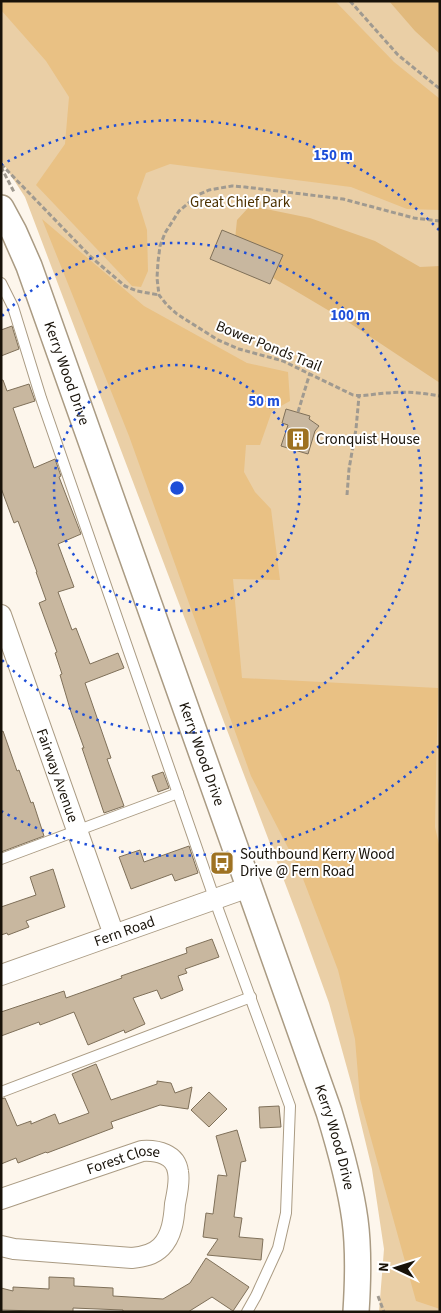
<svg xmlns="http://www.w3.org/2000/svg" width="441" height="1313" font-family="'Source Sans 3',sans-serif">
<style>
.green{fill:#eacfa6}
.forest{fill:#e9c184}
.water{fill:#e1b97c}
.building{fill:#c8b79f;stroke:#7f7059}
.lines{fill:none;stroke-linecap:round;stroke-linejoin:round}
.service-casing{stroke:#aa9b83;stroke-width:12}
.minor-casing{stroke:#aa9b83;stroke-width:22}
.tertiary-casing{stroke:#aa9b83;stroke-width:28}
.path{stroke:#a09a90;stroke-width:3;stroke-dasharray:5 2.5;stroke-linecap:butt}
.service{stroke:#fff;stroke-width:10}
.minor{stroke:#fff;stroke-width:20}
.tertiary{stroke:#fff;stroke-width:25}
.ring{fill:none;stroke:#1d4ed8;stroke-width:2.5;stroke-dasharray:2.5 5}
.labels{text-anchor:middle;stroke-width:4;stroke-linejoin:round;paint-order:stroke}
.park-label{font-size:15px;fill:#4d3200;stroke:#fff}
.street-label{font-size:15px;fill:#181209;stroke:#fff}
.poi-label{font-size:15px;fill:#181209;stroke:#fff;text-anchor:start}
.centre{fill:#1d4ed8;stroke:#fff;stroke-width:2.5}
.ring-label{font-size:15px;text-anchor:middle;font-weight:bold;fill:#1d4ed8;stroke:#fff;stroke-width:4;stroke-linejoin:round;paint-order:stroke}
</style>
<rect width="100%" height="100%" fill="#fdf6ec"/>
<path class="green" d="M1 1H440V1312H379L384 1249 372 1169 352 1086 329 1003 299 920 25 197 1 160Z"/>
<g class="forest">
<path d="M1 1H335L394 62 440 99V210L407 209 351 187 170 164 146 173 137 198 147 230 148 271 141 287 132 286 36 185 65 144 69 97 46 61 1 10Z"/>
<path d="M42 219 144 306 247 363 288 372 290 401 272 411 260 445H246L244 472 255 492 271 509 280 580 233 579 242 678 438 688 435 827 440 849V1309L416 1301 360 1099 355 1039 338 970 300 871 251 776 129 436Z"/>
</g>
<g class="water">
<path d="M389 1H440V54L415 31Z"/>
<path d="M248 208H261L310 218 375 241 420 267 440 266V383L348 322 289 287 248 264 235 239 237 220Z"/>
</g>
<g class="building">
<path d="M222 230 283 255 270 284 210 259Z"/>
<path d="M12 326 19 349 1 356V330Z"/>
<path d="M1 380H3L7 391 29 384 35 401 13 408 34 468 55 459 61 476 59 477 81 534 58 544 74 587 58 592 72 630 76 628 90 664 118 653 124 668 85 683 111 758 107 759 124 806 104 813 82 748H84L71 712 60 675 62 674 55 653 57 652 39 603 46 600 36 572H37L18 521 14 523 1 488Z"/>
<path d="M286 409 310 416 309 419 319 426 315 431 308 454 281 446 288 425 282 423Z"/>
<path d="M3 731 17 771 19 770 31 803 33 802 44 836 1 852V732Z"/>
<path d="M163 772 169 788 158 792 152 776Z"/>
<path d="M189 846 198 873 175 881 172 874 131 889 119 857 140 850 144 862Z"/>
<path d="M53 869 65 907 26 921 29 927 8 935 7 933 1 935V907L36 895 30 877Z"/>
<path d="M212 939 219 957 185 969 187 973 178 976 183 990 161 999 157 990 133 998 145 1024 125 1033 124 1030 88 1045 74 1012 40 1025 39 1022 1 1036V1012L64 991 66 998 122 978 121 976 187 953 186 948Z"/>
<path d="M96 1064 111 1100 157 1084V1081L171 1083 175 1093 192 1087 188 1109 160 1105 111 1122 113 1128 47 1153 46 1152 18 1163 16 1158 1 1164V1099L5 1098 17 1126 31 1121V1124L55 1114 59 1124 89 1113 72 1074Z"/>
<path d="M209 1092 227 1109 209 1127 191 1110Z"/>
<path d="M279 1106 281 1127 260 1128 259 1107Z"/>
<path d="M237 1130 246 1161 241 1162 234 1217 242 1218 239 1237 263 1239 261 1260 207 1255 218 1239 203 1237 206 1213 213 1214 218 1175 227 1176 216 1136Z"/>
<path d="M206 1258 249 1287 233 1311 212 1297 188 1312H123V1310L73 1308V1312L1 1310V1288L13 1291V1287L49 1289V1277L74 1278V1286L113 1288V1296L163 1299 190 1283Z"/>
</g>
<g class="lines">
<g class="service-casing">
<g id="service">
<path d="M1 283 13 307 41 398 219 912 290 1106 286 1213 278 1248 256 1296 247 1312"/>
<path d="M1 859 178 793"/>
<path d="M1 1092 251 997"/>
</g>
</g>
<g class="minor-casing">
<g id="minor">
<path id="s1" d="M1 615 114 935"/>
<path id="s2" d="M1 975 249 887"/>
<path id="s3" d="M1 1199 142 1151C157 1150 176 1154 178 1172 180 1182 177 1194 175 1204 174 1219 172 1236 161 1247 153 1255 143 1257 132 1258L14 1249 1 1246"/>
</g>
</g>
<g class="tertiary-casing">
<g id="tertiary">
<path id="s4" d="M1 208 14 232 29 266 329 1112C340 1148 350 1183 355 1220 359 1250 358 1281 356 1312"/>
</g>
</g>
<g class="path">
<path d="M350 1 398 55 440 89"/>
<path d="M1 164 91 257 125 286 137 291 159 295"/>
<path d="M1 167 14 192"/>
<path d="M440 221 414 218 343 199 245 187 232 186 209 190 198 195 179 211 165 233 160 246 158 262 157 278 159 295 167 305 177 314 218 340 239 349 283 361 353 395C365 397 377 393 388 393 406 391 423 393 440 396"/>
<path d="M298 412 310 373"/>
<path d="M347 495 349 469 356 429 359 396"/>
<path d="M378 1296 384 1312"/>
</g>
<use href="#service" class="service"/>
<use href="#minor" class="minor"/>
<use href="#tertiary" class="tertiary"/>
</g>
<g class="ring">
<circle cx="177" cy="488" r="123"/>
<path d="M2 316A245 245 0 1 1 2 660"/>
<path d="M439 746A368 368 0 0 1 1 811M1 165A368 368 0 0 1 439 230"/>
</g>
<defs>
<g id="building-square" transform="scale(1.25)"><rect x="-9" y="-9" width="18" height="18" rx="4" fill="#9e7222" stroke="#fff"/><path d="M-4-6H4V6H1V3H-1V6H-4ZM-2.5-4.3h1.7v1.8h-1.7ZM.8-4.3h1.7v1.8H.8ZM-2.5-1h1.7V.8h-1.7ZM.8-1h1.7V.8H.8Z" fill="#fff"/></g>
<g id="bus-square" transform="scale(1.25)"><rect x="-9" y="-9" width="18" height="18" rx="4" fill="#9e7222" stroke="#fff"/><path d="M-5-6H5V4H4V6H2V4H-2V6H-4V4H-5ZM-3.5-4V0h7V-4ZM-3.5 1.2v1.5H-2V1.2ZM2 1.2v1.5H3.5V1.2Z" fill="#fff"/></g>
</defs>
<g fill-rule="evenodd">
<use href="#building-square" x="298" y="439"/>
<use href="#bus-square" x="222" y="863"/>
</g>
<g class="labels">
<g class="park-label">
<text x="240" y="207">Great Chief Park</text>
</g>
<g class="street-label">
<text transform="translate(269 346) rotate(22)" y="5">Bower Ponds Trail</text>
<text dy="5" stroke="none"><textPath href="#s4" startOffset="178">Kerry Wood Drive</textPath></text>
<text dy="5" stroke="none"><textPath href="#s4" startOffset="582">Kerry Wood Drive</textPath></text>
<text dy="5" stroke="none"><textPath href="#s1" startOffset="170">Fairway Avenue</textPath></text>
<text dy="5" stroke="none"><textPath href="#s2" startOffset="131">Fern Road</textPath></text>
<text dy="5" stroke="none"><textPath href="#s4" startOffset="988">Kerry Wood Drive</textPath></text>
<text dy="5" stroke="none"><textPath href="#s3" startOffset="129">Forest Close</textPath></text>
</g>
<g class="poi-label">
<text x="316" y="444">Cronquist House</text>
<text x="240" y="859">Southbound Kerry Wood<tspan x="240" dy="17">Drive @ Fern Road</tspan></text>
</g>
</g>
<circle cx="177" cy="488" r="8" class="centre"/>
<g class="ring-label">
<text x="333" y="160">150 m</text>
<text x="350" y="320">100 m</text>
<text x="264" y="406">50 m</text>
</g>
<rect width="441" height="1313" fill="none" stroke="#181209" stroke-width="5"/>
<g transform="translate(396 1268) rotate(274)" stroke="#ffffff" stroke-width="4" paint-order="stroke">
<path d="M0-4L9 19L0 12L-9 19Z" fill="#181209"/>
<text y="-8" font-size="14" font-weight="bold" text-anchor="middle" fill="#181209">N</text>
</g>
</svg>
